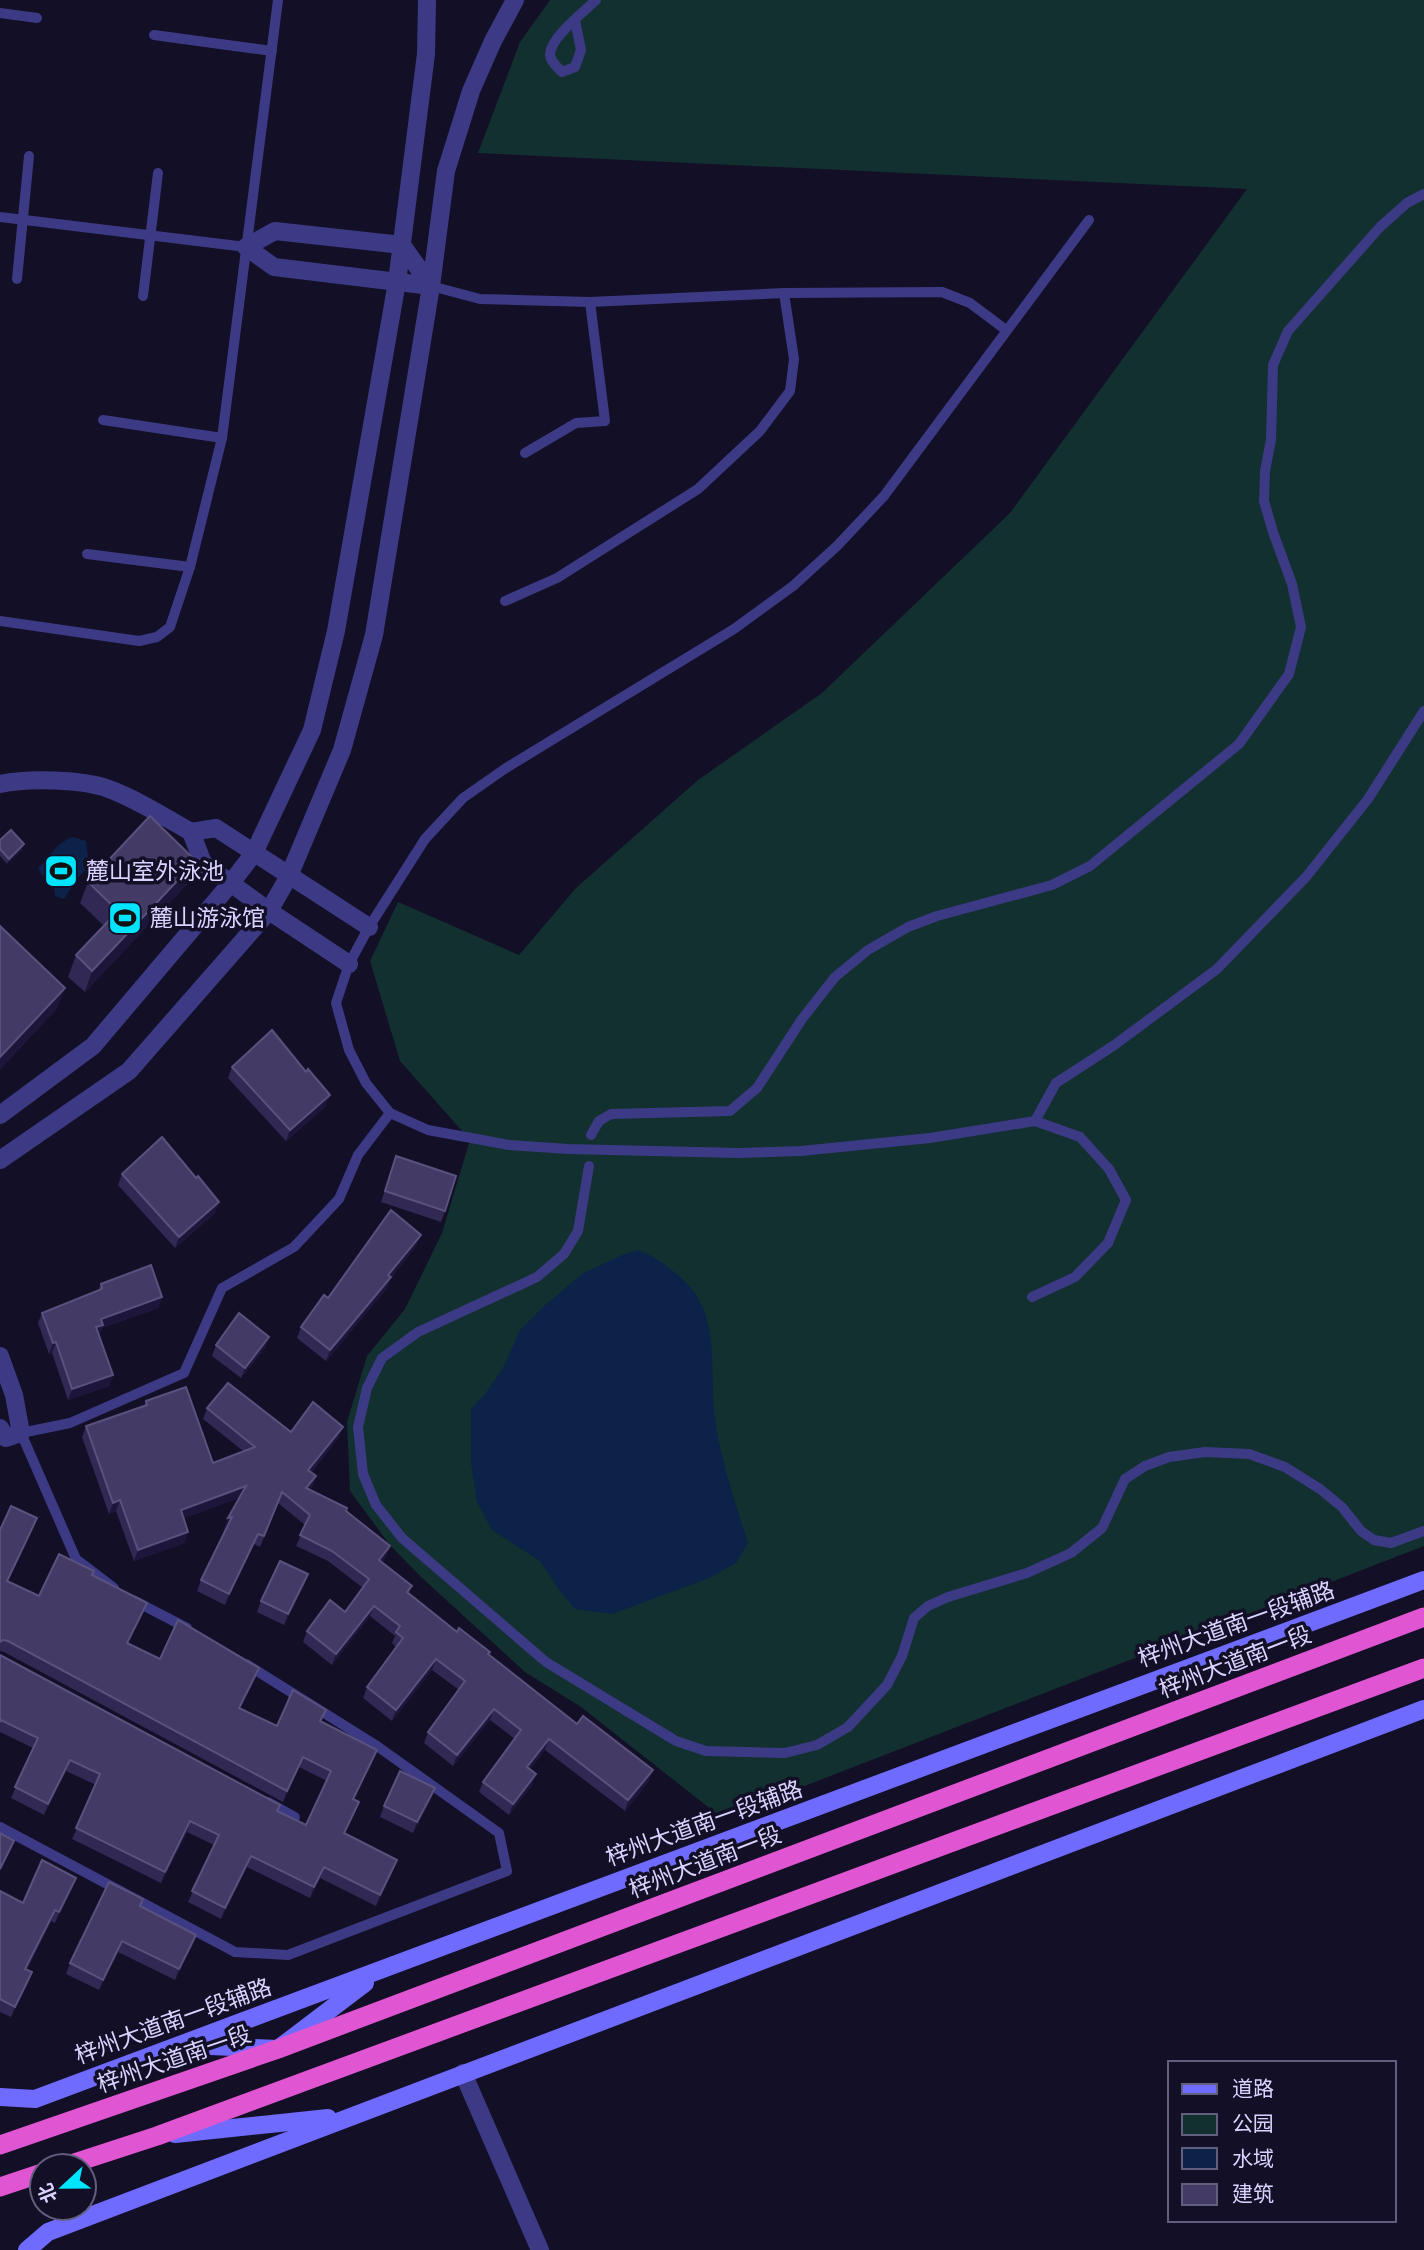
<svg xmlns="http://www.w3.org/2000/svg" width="1424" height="2250" font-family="'Space Grotesk','Noto Sans SC',sans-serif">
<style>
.green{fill:#12302f}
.water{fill:#0c2248}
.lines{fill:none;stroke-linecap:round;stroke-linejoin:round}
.service{stroke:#3d3a85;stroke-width:10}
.minor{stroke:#3d3a85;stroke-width:18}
.secondary{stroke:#6f6bff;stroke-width:18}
.trunk{stroke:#e055d1;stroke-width:19}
.wall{fill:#312854}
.shaded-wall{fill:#1d163a}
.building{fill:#433a66;stroke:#5a527e;stroke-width:2}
.labels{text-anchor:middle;stroke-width:7;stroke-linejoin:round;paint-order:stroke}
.poi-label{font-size:23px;fill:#d9d4ff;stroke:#130f26;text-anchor:start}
.street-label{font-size:23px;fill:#d9d4ff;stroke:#130f26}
</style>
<rect width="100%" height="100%" fill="#130f26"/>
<path class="green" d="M550 0H1424V1546L722 1818 581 1707 525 1672 421 1577 389 1544 350 1491 347 1422 367 1356 405 1309 442 1233 470 1140 400 1061 370 961 398 902 519 955 576 888 698 780 822 693 1010 513 1247 189 478 153 520 42Z"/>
<g class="water">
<path d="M73 837 86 841 89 866 76 880 64 899 55 896C56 880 43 880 38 868 53 856 53 844 73 837Z"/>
<path d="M638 1250C652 1255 662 1262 674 1272 726 1311 707 1369 716 1425 722 1465 736 1504 748 1543L736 1563 709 1578 612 1614 575 1609 560 1591 540 1561 492 1530 477 1502 471 1463V1409L486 1393 504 1366 520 1330 543 1307 582 1274 622 1255Z"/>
</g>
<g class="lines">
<g class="service">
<path d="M0 13 37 18"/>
<path d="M575 20 581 50 575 67 562 72C557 67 550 61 550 54 551 37 584 12 596 0"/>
<path d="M154 35 272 51"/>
<path d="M0 217 246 247"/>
<path d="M17 279 29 156"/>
<path d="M431 286 480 299 590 302 784 293 942 292 970 303 1006 330"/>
<path d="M143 296 158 173"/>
<path d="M103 420 222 438"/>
<path d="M525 453 576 423 605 421 590 302"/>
<path d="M87 554 190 567"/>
<path d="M505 601 557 578 698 489 760 431 790 391 794 359 784 293"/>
<path d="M0 621 139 641 157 637 170 627 190 567 222 438 278 0"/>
<path d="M1035 1121 1056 1083 1113 1046 1217 969 1306 877 1368 799 1424 711"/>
<path d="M591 1135 599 1121 611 1114 730 1111 757 1088 802 1019 835 977 868 950 908 927 937 916 1052 885 1090 866 1239 744 1289 674 1301 627 1292 584 1273 532 1264 501 1265 471 1271 440 1273 365 1288 331 1380 227 1407 203 1424 194"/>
<path d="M589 1166 578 1231 564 1254 537 1277 418 1332 382 1358 367 1388 358 1427 363 1474 376 1505 402 1538 546 1662 676 1741 706 1751 785 1753 817 1745 848 1727 887 1685 902 1656 914 1618 928 1606 948 1597 1027 1573 1071 1553 1102 1528 1125 1479 1145 1466 1169 1457 1205 1452 1249 1454 1285 1467 1320 1489 1342 1507 1361 1531 1374 1540 1391 1543 1424 1531"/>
<path d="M1032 1297 1075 1277 1108 1243 1126 1200 1109 1169 1080 1137 1035 1121 930 1138 801 1151 739 1153 568 1149 509 1145 428 1130 390 1113 366 1083 349 1050 336 1003 349 964 369 927 425 839 463 798 506 768 734 629 793 586 837 546 884 496 1089 220"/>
<path d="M114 1588 76 1559 21 1433 70 1423 184 1373 222 1288 294 1247 339 1199 358 1155 390 1113"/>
<path d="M133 1600 187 1628"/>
<path d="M268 1802 295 1817"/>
<path d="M0 1827 235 1952 288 1955 507 1871 499 1833 377 1746 246 1664"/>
</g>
<g class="minor">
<path d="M275 231 402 245 431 286 274 267 246 247Z"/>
<path d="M0 784C27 778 83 779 109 789 138 800 165 817 191 832"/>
<path d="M349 964 269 911 203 863 191 832 216 828 369 927"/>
<path d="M0 1115 93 1046 231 883 254 853 312 730 336 631 397 282 426 54 427 0"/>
<path d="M0 1160 129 1071 269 911 289 876 342 750 374 635 431 286 446 171 471 91 493 41 515 0"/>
<path d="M0 1356 14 1395 21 1433 6 1438 0 1428"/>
<path d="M463 2073 540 2250"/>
</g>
<g class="secondary">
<path d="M188 2045 278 2049 365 1983"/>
<path d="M0 2097 35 2099 1424 1580"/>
<path d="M175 2134 328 2118"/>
<path d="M27 2250 48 2232 1424 1709"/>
</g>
<g class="trunk">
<path d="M0 2145 278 2049 1424 1617"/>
<path d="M65 2166 157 2136 1424 1668"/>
<path d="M0 2187 42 2173"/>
</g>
</g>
<g class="wall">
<path d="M0 840 22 850 7 864 0 856Z"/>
<path d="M88 882H189L85 992 68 977 76 955 104 926 80 903Z"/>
<path d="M232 1067 326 1106 286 1141 228 1078Z"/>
<path d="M396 1156 445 1211 441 1222 381 1202Z"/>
<path d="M122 1174 215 1213 175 1248 118 1185Z"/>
<path d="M417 1245 390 1279 387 1288 326 1361 297 1338 301 1327 328 1298Z"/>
<path d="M101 1284 162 1297 158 1308 102 1328 99 1335 113 1375 109 1386 68 1400 52 1353 49 1354 38 1323 42 1313 98 1290Z"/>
<path d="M216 1345 265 1348 241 1378 212 1356Z"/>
<path d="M146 1401 213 1463 243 1451 203 1419 207 1408 291 1432 339 1437 311 1473 316 1476 312 1487 309 1490 346 1511 390 1546 386 1557 382 1562 412 1586 409 1593 457 1632 488 1655 649 1781 625 1811 545 1750 530 1769 532 1785 509 1815 479 1792 483 1782 515 1739 490 1720 453 1766 424 1743 428 1732 459 1690 432 1670 392 1721 363 1698 367 1687 396 1647 392 1643 395 1636 370 1616 332 1665 303 1642 307 1631 345 1612 363 1588 328 1561 296 1546 305 1525 278 1503 260 1547 254 1544 225 1605 197 1591 201 1580 226 1528 224 1529 228 1518 239 1498 184 1518 188 1532 184 1543 134 1561 116 1511 109 1514 82 1437 86 1426 144 1406Z"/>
<path d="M33 1529 8 1581 39 1596 92 1575 143 1614 128 1643 160 1659 259 1668 255 1679 240 1708 277 1726 322 1722 373 1761 354 1799 359 1802 355 1813 345 1834 393 1871 376 1906 320 1878 310 1898 247 1867 221 1919 188 1902 214 1845 187 1832 161 1883 72 1839 96 1785 66 1771 44 1815 11 1798 33 1748 0 1732V1655L278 1811 306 1825 327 1781 299 1767 283 1802 4 1652 0 1651V1530Z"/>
<path d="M308 1574 304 1585 284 1625 257 1612 261 1601Z"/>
<path d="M435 1788 431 1799 413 1833 380 1817 384 1806Z"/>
<path d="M72 1888 55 1923 51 1921 27 1970 32 1972 28 1983 11 2017 0 2012V1891L23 1903Z"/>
<path d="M140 1906 196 1935 192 1946 175 1980 118 1952 99 1990 66 1974 70 1963Z"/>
</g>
<g class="shaded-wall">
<path d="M24 844 22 850 7 864 9 859Z"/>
<path d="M196 861 189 882 85 992 92 971Z"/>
<path d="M65 988 57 1009 0 1070V1057Z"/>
<path d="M330 1095 326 1106 286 1141 290 1130Z"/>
<path d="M219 1202 215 1213 175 1248 179 1237Z"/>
<path d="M421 1235 417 1245 390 1279 387 1288 326 1361 330 1350Z"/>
<path d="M162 1297 158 1308 102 1328 99 1335 96 1327 101 1319Z"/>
<path d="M269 1337 265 1348 241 1378 245 1368Z"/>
<path d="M56 1342 52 1353 49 1354 53 1343Z"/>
<path d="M113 1375 109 1386 68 1400 72 1389Z"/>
<path d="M343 1427 339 1437 304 1481 308 1470Z"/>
<path d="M316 1476 312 1487 302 1499 306 1488Z"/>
<path d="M246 1486 242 1497 177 1521 181 1510Z"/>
<path d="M120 1500 116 1511 109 1514 113 1503Z"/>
<path d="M232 1517 228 1527 224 1529 228 1518Z"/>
<path d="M37 1518 33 1529 3 1592 7 1581Z"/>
<path d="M188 1532 184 1543 134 1561 138 1550Z"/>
<path d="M258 1534 254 1544 225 1605 229 1594Z"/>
<path d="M390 1546 386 1557 375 1571 379 1560Z"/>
<path d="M308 1574 304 1585 284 1625 288 1614Z"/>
<path d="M147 1603 143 1614 123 1654 127 1643Z"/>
<path d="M374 1606 370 1616 332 1665 336 1654Z"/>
<path d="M436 1659 432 1670 392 1721 396 1710Z"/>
<path d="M259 1668 255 1679 235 1719 239 1708Z"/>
<path d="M494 1709 490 1720 453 1766 457 1755Z"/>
<path d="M549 1739 545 1750 523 1777 527 1767Z"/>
<path d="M377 1750 373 1761 349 1809 353 1799Z"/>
<path d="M303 1757 299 1767 283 1802 287 1791Z"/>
<path d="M70 1760 66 1771 44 1815 48 1804Z"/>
<path d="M653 1770 649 1781 625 1811 628 1800Z"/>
<path d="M536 1774 532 1785 509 1815 513 1804Z"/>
<path d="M435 1788 431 1799 413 1833 417 1822Z"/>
<path d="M359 1802 355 1813 340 1844 344 1833Z"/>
<path d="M190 1821 187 1832 161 1883 165 1872Z"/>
<path d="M14 1841 10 1852 0 1872V1869Z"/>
<path d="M251 1856 247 1867 221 1919 225 1908Z"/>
<path d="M397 1860 393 1871 376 1906 380 1895Z"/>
<path d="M324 1867 320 1878 310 1898 314 1887Z"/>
<path d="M76 1878 72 1888 55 1923 59 1912Z"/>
<path d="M55 1910 51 1921 22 1980 25 1969Z"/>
<path d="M196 1935 192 1946 175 1980 179 1969Z"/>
<path d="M122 1941 118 1952 99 1990 103 1980Z"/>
<path d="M32 1972 28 1983 11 2017 15 2007Z"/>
</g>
<g class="building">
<path d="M150 816 196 861 92 971 76 955 118 911 88 882Z"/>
<path d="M11 830 24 844 9 859 0 849V840Z"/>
<path d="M0 926 65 988 0 1057Z"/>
<path d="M272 1030 306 1072 308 1069 330 1095 290 1130 232 1067Z"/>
<path d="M162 1137 196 1178 198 1176 219 1202 179 1237 122 1174Z"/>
<path d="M396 1156 456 1176 445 1211 385 1191Z"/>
<path d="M391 1210 421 1235 388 1275 391 1277 330 1350 301 1327 324 1295 328 1298Z"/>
<path d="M151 1265 162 1297 101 1319 103 1325 96 1327 113 1375 72 1389 56 1342 53 1343 42 1313 102 1289 101 1284Z"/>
<path d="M239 1313 269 1337 245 1368 216 1345Z"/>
<path d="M228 1383 291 1432 313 1402 343 1427 308 1470 316 1476 306 1488 347 1508 346 1511 390 1546 379 1560 412 1586 407 1592 457 1632 459 1628 490 1652 488 1654 577 1724 583 1716 653 1770 628 1800 549 1739 527 1767 536 1774 513 1804 483 1782 521 1730 494 1709 457 1755 428 1732 465 1681 436 1659 396 1710 367 1687 403 1638 396 1632 400 1626 374 1606 336 1654 307 1631 330 1600 345 1612 369 1579 332 1551 300 1535 310 1515 282 1492 264 1536 258 1534 229 1594 201 1580 232 1517 228 1518 246 1486 181 1510 188 1532 138 1550 120 1500 113 1503 86 1426 147 1405 146 1401 186 1387 213 1463 255 1447 207 1408Z"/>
<path d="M11 1506 37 1518 7 1581 39 1596 59 1554 94 1571 92 1575 147 1603 127 1643 160 1659 178 1620 259 1668 239 1708 277 1726 293 1690 326 1710 320 1721 377 1750 353 1799 359 1802 344 1833 397 1860 380 1895 324 1867 314 1887 251 1856 225 1908 192 1891 219 1835 190 1821 165 1872 76 1828 100 1774 70 1760 48 1804 15 1787 38 1738 1 1720 0 1722V1655L280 1805 277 1811 306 1825 331 1771 303 1757 287 1791 8 1641 3 1640 0 1642V1530Z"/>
<path d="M280 1561 308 1574 288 1614 261 1601Z"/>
<path d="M400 1771 435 1788 417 1822 384 1806Z"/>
<path d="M0 1833 14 1841 0 1869Z"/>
<path d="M42 1860 76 1878 59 1912 55 1910 25 1969 32 1972 15 2007 0 1999V1891L23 1903Z"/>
<path d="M109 1882 143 1899 140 1906 196 1935 179 1969 122 1941 103 1980 70 1963Z"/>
</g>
<defs>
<g id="stadium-square" transform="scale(1.75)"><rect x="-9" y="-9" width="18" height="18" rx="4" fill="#00e5ff" stroke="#130f26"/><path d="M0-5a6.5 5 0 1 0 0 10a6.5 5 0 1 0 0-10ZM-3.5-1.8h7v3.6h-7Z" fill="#111"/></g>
</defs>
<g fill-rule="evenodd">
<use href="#stadium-square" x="61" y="871"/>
<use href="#stadium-square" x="125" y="918"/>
</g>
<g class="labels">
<g class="poi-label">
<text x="86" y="879">麓山室外泳池</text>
<text x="150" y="926">麓山游泳馆</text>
</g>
<g class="street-label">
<text transform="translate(1236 1624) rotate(-20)" y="8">梓州大道南一段辅路</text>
<text transform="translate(1235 1662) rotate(-21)" y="8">梓州大道南一段</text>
<text transform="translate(704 1823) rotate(-20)" y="8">梓州大道南一段辅路</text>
<text transform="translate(705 1862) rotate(-21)" y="8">梓州大道南一段</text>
<text transform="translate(173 2021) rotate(-20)" y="8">梓州大道南一段辅路</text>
<text transform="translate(174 2059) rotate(-19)" y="8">梓州大道南一段</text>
</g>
</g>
<rect x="1168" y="2061" width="228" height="161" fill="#130f26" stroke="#625e7d" stroke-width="2"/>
<rect x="1182" y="2084" width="35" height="10" fill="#6f6bff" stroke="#625e7d" stroke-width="2"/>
<text x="1232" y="2096" font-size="21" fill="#d9d4ff">道路</text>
<rect x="1182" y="2114" width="35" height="21" fill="#12302f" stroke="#625e7d" stroke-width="2"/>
<text x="1232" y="2131" font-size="21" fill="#d9d4ff">公园</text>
<rect x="1182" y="2148" width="35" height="21" fill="#0c2248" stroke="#625e7d" stroke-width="2"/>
<text x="1232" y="2166" font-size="21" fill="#d9d4ff">水域</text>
<rect x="1182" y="2184" width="35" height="21" fill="#433a66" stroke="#625e7d" stroke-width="2"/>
<text x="1232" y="2201" font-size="21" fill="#d9d4ff">建筑</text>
<g transform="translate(63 2187) rotate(248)"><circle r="33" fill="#130f26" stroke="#625e7d" stroke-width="2"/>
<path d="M0-5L12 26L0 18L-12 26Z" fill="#00e5ff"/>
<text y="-10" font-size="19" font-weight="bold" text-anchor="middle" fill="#d9d4ff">北</text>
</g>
</svg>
